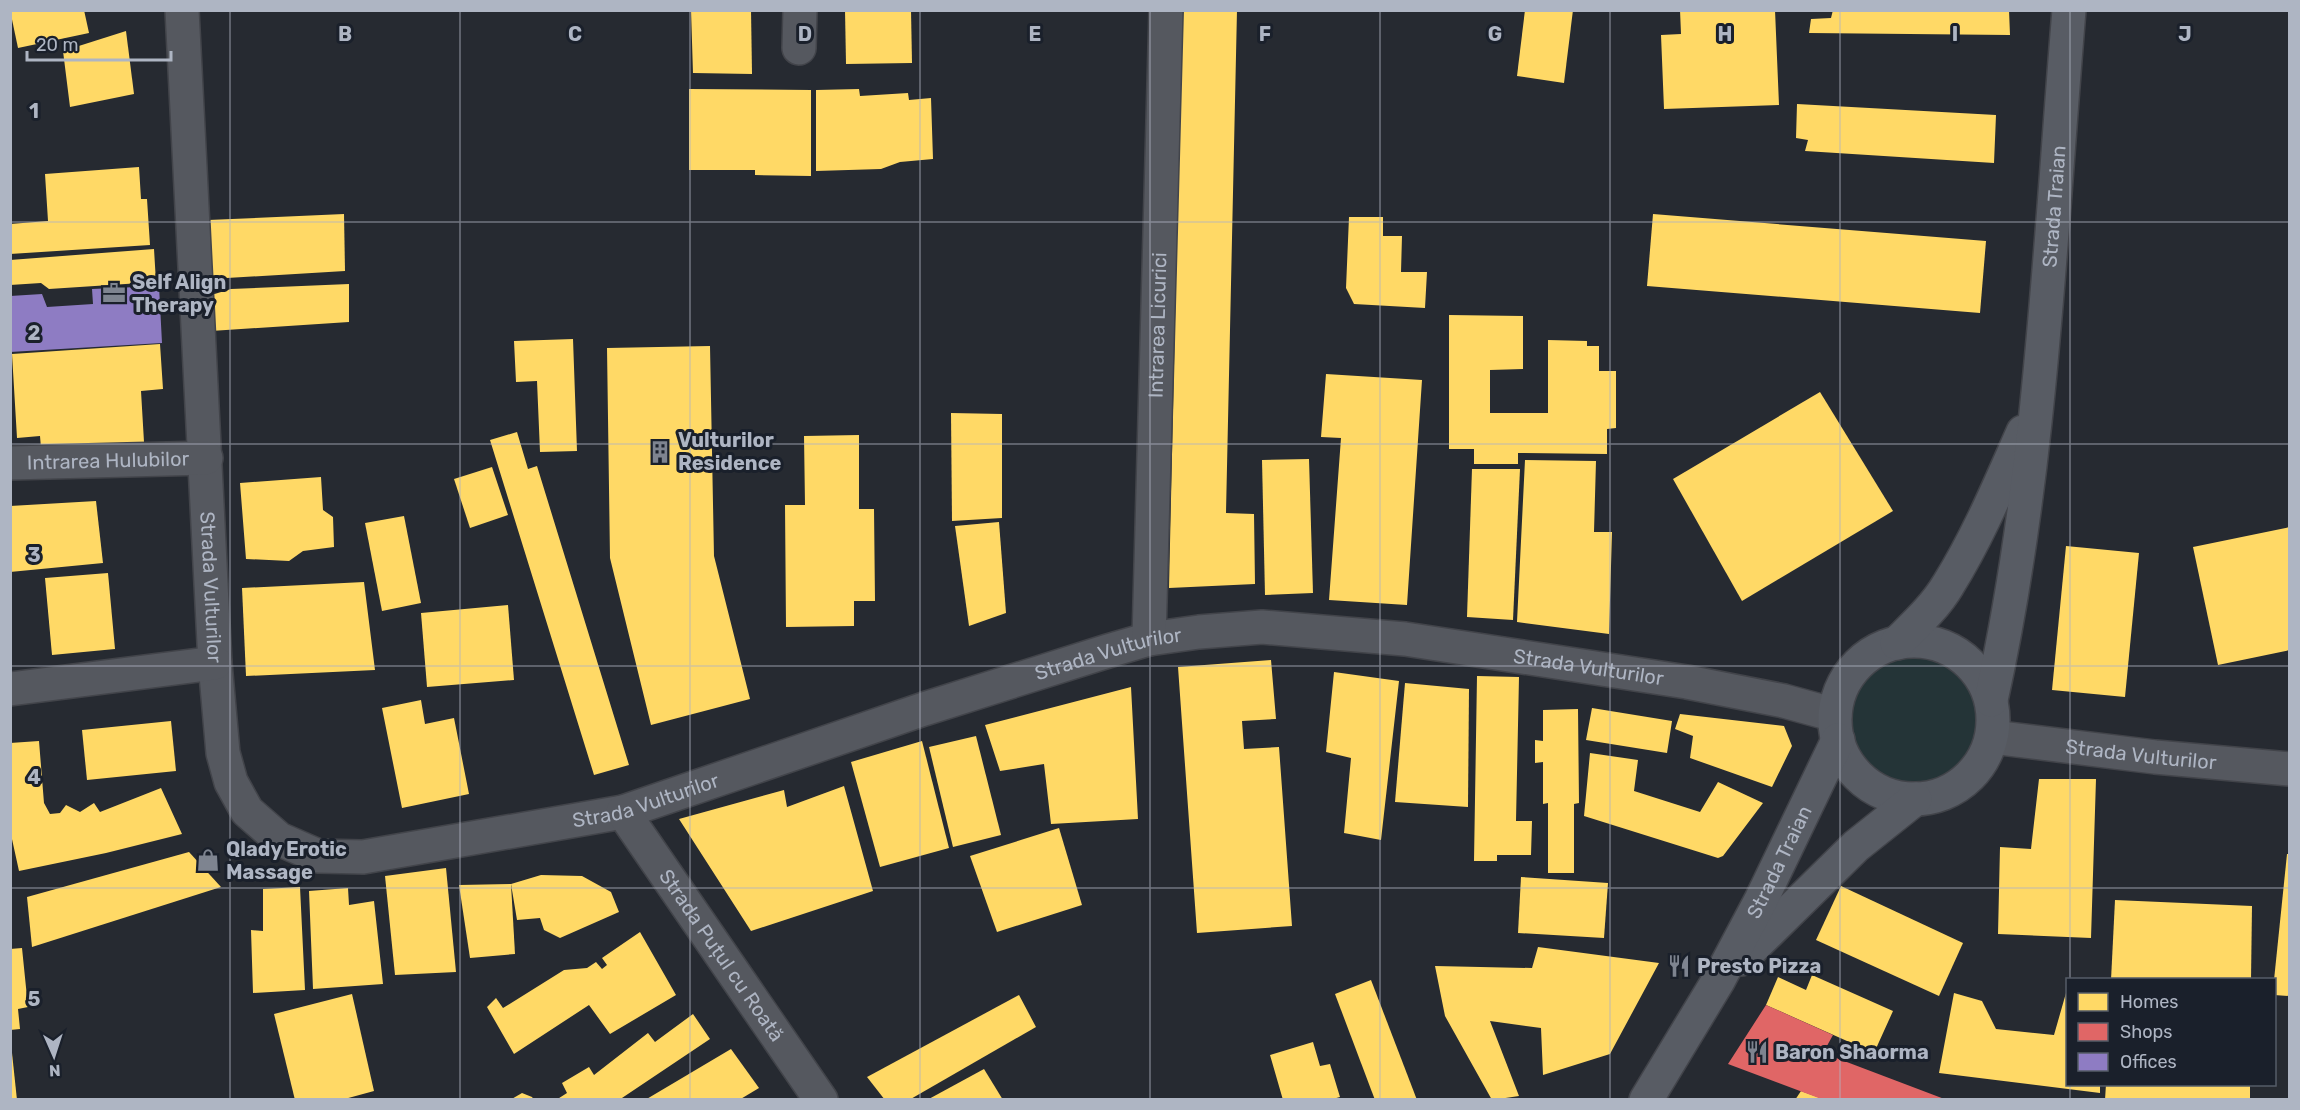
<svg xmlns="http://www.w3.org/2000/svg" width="2300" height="1110" font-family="Rubik,sans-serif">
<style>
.green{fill:#243437}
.homes{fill:#ffd966}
.shops{fill:#e06666}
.offices{fill:#8e7cc3}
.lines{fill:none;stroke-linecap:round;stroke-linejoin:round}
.street-casing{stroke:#42444a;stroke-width:36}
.secondary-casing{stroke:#42444a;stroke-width:36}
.street{stroke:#55585f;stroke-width:33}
.secondary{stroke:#585c64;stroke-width:33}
.grid{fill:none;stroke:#aeb5c3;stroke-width:1.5;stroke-opacity:0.55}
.labels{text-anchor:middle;stroke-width:6;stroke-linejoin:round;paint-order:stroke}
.street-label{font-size:20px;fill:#aeb5c3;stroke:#1a202b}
.poi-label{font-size:20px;font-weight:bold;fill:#aeb5c3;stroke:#1a202b;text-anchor:start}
.grid-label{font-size:20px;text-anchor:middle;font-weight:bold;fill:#aeb5c3;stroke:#1a202b;stroke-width:6;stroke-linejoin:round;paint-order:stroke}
</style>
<rect width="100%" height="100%" fill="#262a31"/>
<circle class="green" cx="1914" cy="720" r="79"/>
<g class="homes">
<path d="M10 10H84L89 33 18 48Z"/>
<path d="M691 10H751L752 74 693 73Z"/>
<path d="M845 10H911L912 63 846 64Z"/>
<path d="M1182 10H1237L1226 513 1254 514 1255 584 1169 588Z"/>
<path d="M1525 10H1573L1564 83 1517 76Z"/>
<path d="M1680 10H1775L1779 105 1664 109 1661 35 1681 34Z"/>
<path d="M1833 10H2009L2010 35 1809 33 1811 19 1831 18Z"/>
<path d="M126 31 134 94 70 107 63 51Z"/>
<path d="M689 89 811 90V176L755 175V170H689Z"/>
<path d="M859 89 860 96 908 93 909 100 931 98 933 159 900 162 881 169 816 171V90Z"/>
<path d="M1797 104 1996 115 1994 163 1805 151 1808 140 1796 138Z"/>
<path d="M139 167 141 199H147L150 245 10 254V224L48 221 45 174Z"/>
<path d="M344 214 345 271 210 279 208 220Z"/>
<path d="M1653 214 1986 241 1980 313 1647 286Z"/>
<path d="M1349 217H1383V236H1402L1401 272H1427L1425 308 1354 304 1346 288Z"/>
<path d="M154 249 156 282 49 289 41 283 10 285V260Z"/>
<path d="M349 284V322L211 331 208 296 231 289Z"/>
<path d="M1449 315 1523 316V369L1490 370V413H1548V340L1587 341V346H1599V371H1616V428L1607 429V454L1518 453V464H1474V449H1449Z"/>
<path d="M573 339 577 451 540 452 537 381 516 382 514 341Z"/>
<path d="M160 344 163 389 141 391 144 442 41 448 40 436 17 438 12 354Z"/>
<path d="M710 346 714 556 750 699 651 725 610 558 607 348Z"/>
<path d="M1326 374 1422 380 1407 605 1329 600 1341 438 1321 437Z"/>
<path d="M1820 392 1893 511 1742 601 1673 479Z"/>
<path d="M951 413 1002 414V518L952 521Z"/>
<path d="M517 432 528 469 537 466 629 765 594 775 490 440Z"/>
<path d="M859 435V509H874L875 601H854V626L786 627 785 505H805L804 436Z"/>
<path d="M1309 459 1313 593 1265 595 1262 460Z"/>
<path d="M1525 460 1596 461 1594 532H1612L1609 634 1517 622Z"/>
<path d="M492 467 508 515 470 528 454 479Z"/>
<path d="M1472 469H1520L1513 620 1467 617Z"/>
<path d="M321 477 323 510 333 517 334 547 303 551 289 561 246 559 240 483Z"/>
<path d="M96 501 103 563 10 572V506Z"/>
<path d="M404 516 421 603 382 611 365 523Z"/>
<path d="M999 522 1006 613 969 626 955 526Z"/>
<path d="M2290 527V650L2218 665 2193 547Z"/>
<path d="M2066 546 2139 553 2125 697 2052 690Z"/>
<path d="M108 573 115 649 52 655 45 578Z"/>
<path d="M364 582 375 670 246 676 242 588Z"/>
<path d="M508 605 514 680 427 687 421 613Z"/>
<path d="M1271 660 1276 719 1242 721 1244 749 1279 747 1292 926 1197 933 1178 667Z"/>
<path d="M1334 672 1399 681 1381 840 1344 833 1351 758 1326 752Z"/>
<path d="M1477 676 1519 677 1516 821H1532L1531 855H1497V861H1474Z"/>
<path d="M1405 683 1469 689 1468 807 1395 802Z"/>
<path d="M1131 687 1138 819 1051 824 1044 764 1000 771 985 725Z"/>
<path d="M421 700 425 724 454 718 469 794 402 808 382 708Z"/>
<path d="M1592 708 1672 721 1667 753 1586 740Z"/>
<path d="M1578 709 1579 803 1574 804V873H1548V803L1543 804V762L1535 763V740L1543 741V710Z"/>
<path d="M1680 714 1784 726 1792 746 1772 787 1690 758 1693 736 1675 729Z"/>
<path d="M171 721 176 771 87 780 82 730Z"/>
<path d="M976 736 1001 835 953 847 929 747Z"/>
<path d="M39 741 44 803 50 814 60 813 66 805 80 812 94 803 100 812 161 788 182 834 106 853 19 871 10 830V743Z"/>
<path d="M922 741 949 848 880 867 851 762Z"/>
<path d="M1590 753 1638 760 1634 791 1700 812 1718 782 1763 803 1723 856 1718 858 1584 816Z"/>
<path d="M2039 779H2096L2091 938 1998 934 2000 847 2031 849Z"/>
<path d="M844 786 873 891 751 931 679 819 784 790 787 807Z"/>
<path d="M1059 828 1082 905 997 932 970 856Z"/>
<path d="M189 852 221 887 32 947 27 897Z"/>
<path d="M2287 854H2290V996L2274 995V980Z"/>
<path d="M446 868 456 972 395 975 385 876Z"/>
<path d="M541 875 582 876 611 892 619 912 560 938 544 930 540 918 517 920 511 884Z"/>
<path d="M1521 877 1608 883 1604 938 1518 933Z"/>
<path d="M511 884 515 954 470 958 459 885Z"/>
<path d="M1841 886 1963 943 1939 996 1816 940Z"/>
<path d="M300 887 305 990 253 993 251 930 263 931V889Z"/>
<path d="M348 888 349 905 374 901 383 984 313 989 309 891Z"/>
<path d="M2115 900 2252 906 2251 980H2111Z"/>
<path d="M640 932 676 995 610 1034 589 1005 514 1054 487 1007 496 998 503 1008 564 970 587 968 596 962 602 969 607 965 602 958Z"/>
<path d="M1538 947 1659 963 1610 1054 1543 1075 1541 1028 1490 1021 1519 1096 1492 1100 1445 1016 1435 966 1532 968Z"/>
<path d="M22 948 28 1007 18 1009 20 1029 10 1030V949Z"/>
<path d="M1812 975 1893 1011 1874 1053 1766 1005 1778 977 1806 990Z"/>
<path d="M1371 980 1417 1100H1375L1335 994Z"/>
<path d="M2068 986V1084H2100V1093L1939 1073 1954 993 1982 1001 1996 1029 2054 1035Z"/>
<path d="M352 994 374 1091 341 1100H295L274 1014Z"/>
<path d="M1019 995 1036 1027 909 1100H885L867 1077Z"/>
<path d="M693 1014 710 1039 619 1100H556L567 1093 562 1083 589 1067 594 1075 648 1033 655 1042Z"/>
<path d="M1313 1042 1320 1066 1330 1064 1340 1097 1329 1100H1283L1270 1055Z"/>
<path d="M731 1049 759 1088 739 1100H645Z"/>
<path d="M12 1053 17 1100H10Z"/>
<path d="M984 1069 1003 1100H927Z"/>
<path d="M2106 1084H2250V1100H2105Z"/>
<path d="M1801 1091 1823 1099V1100H1795Z"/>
<path d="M522 1093 532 1097 534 1100H510Z"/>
</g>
<path class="shops" d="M1766 1005 1833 1035 1823 1053 1947 1100H1824L1728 1064Z"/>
<path class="offices" d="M159 286 162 343 10 352V296L42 294 47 307 93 304 92 289Z"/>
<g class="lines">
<g class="street-casing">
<g id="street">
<path id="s1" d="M182 10 215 663 223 753 231 782 247 811 279 839 318 856 363 857 623 812 924 709 1108 651 1149 639 1199 632 1262 627 1405 639 1687 682 1784 701 1835 715"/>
<path d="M799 48 800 10"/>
<path id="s2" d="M10 463 206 458"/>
<path id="s3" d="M1149 639 1166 10"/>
<path d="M10 689 215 663"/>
<path id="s4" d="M1992 737 2155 757 2290 769"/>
<path id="s5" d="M623 812 821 1100"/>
</g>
</g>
<g class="secondary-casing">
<g id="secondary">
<circle cx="1914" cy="720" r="79"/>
<path d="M1897 643C1915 625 1935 607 1948 585 1978 537 2000 484 2023 432"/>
<path id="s6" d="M1991 700C2041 474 2050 240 2069 10"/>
<path d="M1741 959 1856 846 1915 799"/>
<path id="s7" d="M1646 1100 1718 981 1761 900 1838 740"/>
</g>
</g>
<use href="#street" class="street"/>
<use href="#secondary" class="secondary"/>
</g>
<path class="grid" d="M230 10V1100M460 10V1100M690 10V1100M920 10V1100M1150 10V1100M1380 10V1100M1610 10V1100M1840 10V1100M2070 10V980M10 222H2290M10 444H2290M10 666H2290M10 888H2290M2070 1084V1100"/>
<defs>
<g id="office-bare" transform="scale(1.8)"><path d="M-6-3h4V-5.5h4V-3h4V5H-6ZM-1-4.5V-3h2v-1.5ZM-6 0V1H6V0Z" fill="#7e8490" stroke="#1a202b" stroke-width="2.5" paint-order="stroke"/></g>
<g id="building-bare" transform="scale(1.8)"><path d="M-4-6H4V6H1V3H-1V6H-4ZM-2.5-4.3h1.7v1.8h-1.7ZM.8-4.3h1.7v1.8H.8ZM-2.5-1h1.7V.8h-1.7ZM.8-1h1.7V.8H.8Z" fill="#7e8490" stroke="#1a202b" stroke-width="2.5" paint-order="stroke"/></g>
<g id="shop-bare" transform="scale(1.8)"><path d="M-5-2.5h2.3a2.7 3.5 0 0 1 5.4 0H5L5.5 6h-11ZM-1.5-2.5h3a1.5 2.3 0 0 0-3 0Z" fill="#7e8490" stroke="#1a202b" stroke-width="2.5" paint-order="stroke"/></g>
<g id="restaurant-bare" transform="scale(1.8)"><path d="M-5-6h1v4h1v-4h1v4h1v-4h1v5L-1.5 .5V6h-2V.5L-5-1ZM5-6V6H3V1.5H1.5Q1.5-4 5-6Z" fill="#7e8490" stroke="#1a202b" stroke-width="2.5" paint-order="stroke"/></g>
</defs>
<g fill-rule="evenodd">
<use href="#office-bare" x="114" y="293"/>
<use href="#building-bare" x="660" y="452"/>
<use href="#shop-bare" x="208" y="860"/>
<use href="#restaurant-bare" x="1679" y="966"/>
<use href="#restaurant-bare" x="1757" y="1052"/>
</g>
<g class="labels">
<g class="street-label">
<text dy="7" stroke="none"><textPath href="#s6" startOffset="498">Strada Traian</textPath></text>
<text dy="7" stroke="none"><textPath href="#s3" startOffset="314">Intrarea Licurici</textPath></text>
<text dy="7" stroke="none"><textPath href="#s2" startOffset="98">Intrarea Hulubilor</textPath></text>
<text dy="7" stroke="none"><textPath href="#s1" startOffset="578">Strada Vulturilor</textPath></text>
<text dy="7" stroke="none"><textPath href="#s1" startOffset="1712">Strada Vulturilor</textPath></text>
<text dy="7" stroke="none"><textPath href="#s1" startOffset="2198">Strada Vulturilor</textPath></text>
<text dy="7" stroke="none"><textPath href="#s4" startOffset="150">Strada Vulturilor</textPath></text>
<text dy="7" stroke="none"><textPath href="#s1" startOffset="1226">Strada Vulturilor</textPath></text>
<text dy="7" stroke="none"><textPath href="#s7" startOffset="273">Strada Traian</textPath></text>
<text dy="7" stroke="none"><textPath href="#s5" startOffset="174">Strada Puțul cu Roată</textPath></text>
</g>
<g class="poi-label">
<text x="132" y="289">Self Align<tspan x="132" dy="23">Therapy</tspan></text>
<text x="678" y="447">Vulturilor<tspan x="678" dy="23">Residence</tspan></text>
<text x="226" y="856">Qlady Erotic<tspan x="226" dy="23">Massage</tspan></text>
<text x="1697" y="973">Presto Pizza</text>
<text x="1775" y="1059">Baron Shaorma</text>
</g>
</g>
<g class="grid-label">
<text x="345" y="41">B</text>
<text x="575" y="41">C</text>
<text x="805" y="41">D</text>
<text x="1035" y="41">E</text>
<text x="1265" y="41">F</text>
<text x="1495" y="41">G</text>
<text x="1725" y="41">H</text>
<text x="1955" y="41">I</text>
<text x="2185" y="41">J</text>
<text x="34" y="118">1</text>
<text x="34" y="340">2</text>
<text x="34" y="562">3</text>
<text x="34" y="784">4</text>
<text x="34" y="1006">5</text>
</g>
<rect width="2300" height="1110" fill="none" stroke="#aeb5c3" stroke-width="24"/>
<rect x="2066" y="978" width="210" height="108" fill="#1a202b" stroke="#555c68" stroke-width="1.5"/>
<rect x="2078" y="993" width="30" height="18" fill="#ffd966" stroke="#555c68" stroke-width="1.5"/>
<text x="2120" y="1008" font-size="18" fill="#aeb5c3">Homes</text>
<rect x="2078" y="1023" width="30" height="18" fill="#e06666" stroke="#555c68" stroke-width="1.5"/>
<text x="2120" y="1038" font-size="18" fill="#aeb5c3">Shops</text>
<rect x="2078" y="1053" width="30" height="18" fill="#8e7cc3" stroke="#555c68" stroke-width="1.5"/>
<text x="2120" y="1068" font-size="18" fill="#aeb5c3">Offices</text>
<g transform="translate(54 1056) rotate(177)" stroke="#1a202b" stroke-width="4.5" paint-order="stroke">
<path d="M0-4.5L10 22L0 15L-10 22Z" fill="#aeb5c3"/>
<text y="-9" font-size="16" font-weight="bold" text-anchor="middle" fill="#aeb5c3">N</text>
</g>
<path d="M27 51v9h144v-9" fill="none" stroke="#aeb5c3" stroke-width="3"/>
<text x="36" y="51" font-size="18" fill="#aeb5c3" stroke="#1a202b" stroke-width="4.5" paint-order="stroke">20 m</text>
</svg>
